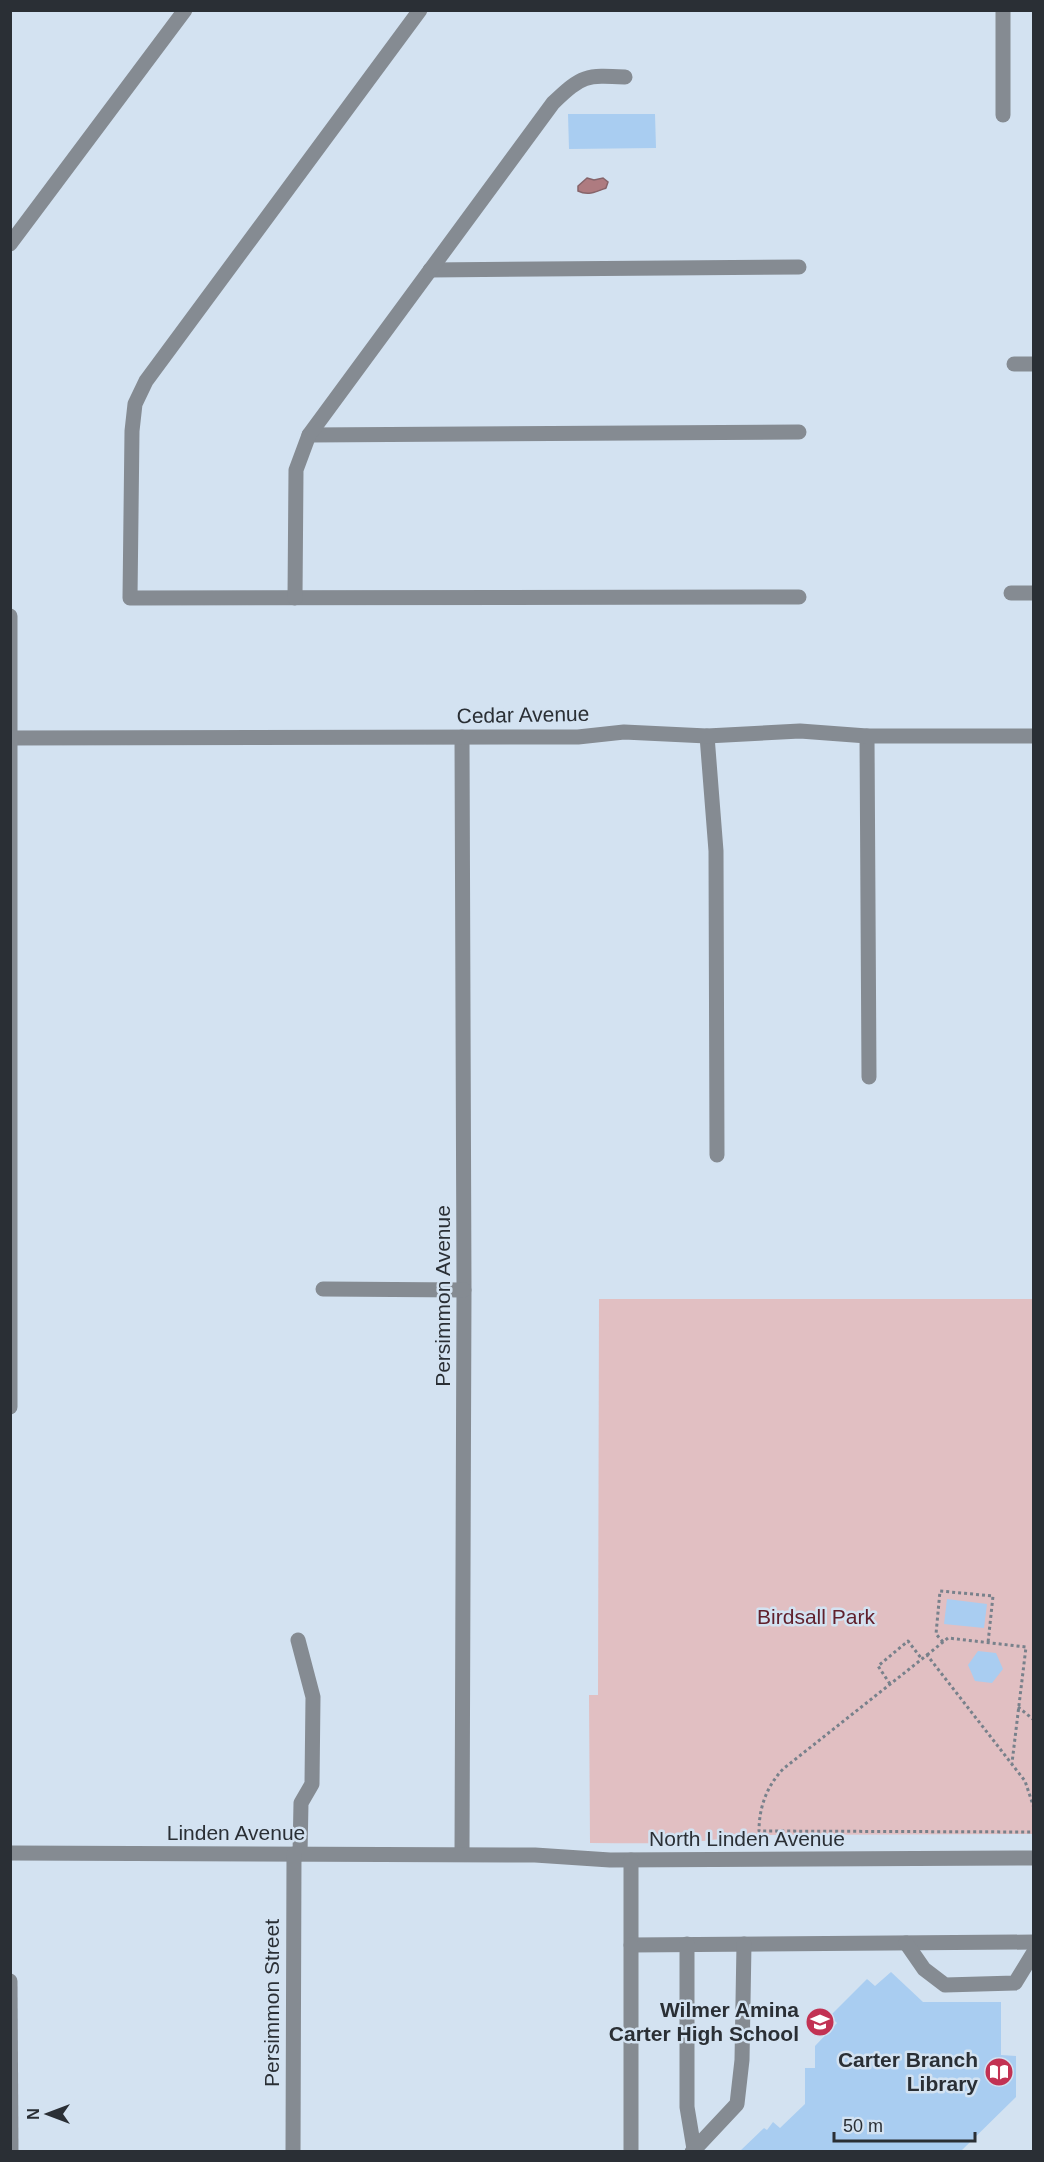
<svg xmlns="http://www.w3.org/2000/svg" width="1044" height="2162" font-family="Arial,sans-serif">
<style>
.green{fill:#e1bfc2}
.water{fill:#ae7b80;stroke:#86646a;stroke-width:1.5}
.building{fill:#a9cdf1}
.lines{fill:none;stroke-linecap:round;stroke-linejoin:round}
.path{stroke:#78818b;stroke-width:3;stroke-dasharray:3 3;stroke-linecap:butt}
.minor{stroke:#858b92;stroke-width:15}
.labels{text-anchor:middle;stroke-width:5;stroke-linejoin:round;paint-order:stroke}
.street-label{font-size:21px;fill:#2a2f35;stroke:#d3e2f1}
.park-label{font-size:21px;fill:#60202c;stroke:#d3e2f1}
.poi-label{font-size:21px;font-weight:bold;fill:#2a2f35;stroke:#d3e2f1;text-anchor:end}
</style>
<rect width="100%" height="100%" fill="#d3e2f1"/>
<path class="green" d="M599 1299H1033V1834L742 1835C692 1846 641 1843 590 1843L589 1695H598Z"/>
<path class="water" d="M587 178 594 180 603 178 608 182 606 188C596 192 588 196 578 191V186Z"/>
<g class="building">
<path d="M568 114H655L656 148 569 149Z"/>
<path d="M947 1599 987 1604 984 1628 944 1624Z"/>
<path d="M978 1651 996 1653 1003 1669 992 1683 975 1681 968 1665Z"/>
<path d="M891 1972 923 2002H1001V2055L1016 2056V2097L961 2151H740L764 2128 767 2130 773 2122 780 2128 805 2104V2068H815V2046L837 2023 830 2016 867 1979 875 1986Z"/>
</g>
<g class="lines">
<g class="path">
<path d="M943 1642 936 1634 940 1591 993 1596 988 1643"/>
<path d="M927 1655 948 1638 1026 1647 1012 1763"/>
<path d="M890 1684 878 1666 908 1641 921 1658"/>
<path d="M1018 1707 1034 1720"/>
<path d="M1034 1808 1025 1781 927 1655 783 1769C767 1786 759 1807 759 1831L1034 1832"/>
</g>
<g class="minor">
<path d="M420 10 146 381 135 404 132 431 130 598 799 597"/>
<path d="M1003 115V10"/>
<path d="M10 244 185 10"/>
<path d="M430 270 799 267"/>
<path d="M1014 364H1034"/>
<path d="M309 435 799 432"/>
<path d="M1011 593H1034"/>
<path d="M295 598 296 470 309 435 553 103C582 75 586 75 625 77"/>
<path d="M10 616V1407"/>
<path d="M707 736 716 851 717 1155"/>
<path d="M867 736 869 1077"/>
<path d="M462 737 464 1290 462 1854"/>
<path d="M12 738 578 737 624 732 707 736 800 731 867 736H1034"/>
<path d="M323 1289 464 1290"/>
<path d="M298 1640 313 1697 312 1784 301 1803 300 1854"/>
<path d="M10 1853 535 1855 610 1860 1034 1858"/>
<path d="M631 1860V1945L1034 1942"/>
<path d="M906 1943 924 1969 945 1985 1015 1983 1034 1952"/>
<path d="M687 1944V2107L694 2149"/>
<path d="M631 1945V2152"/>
<path d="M10 1981 11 2152"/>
<path d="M293 2152 294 1854"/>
<path d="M692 2152 737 2104 742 2060 744 1944"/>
</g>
</g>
<defs>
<g id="school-disc" transform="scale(1.5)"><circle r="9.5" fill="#c23253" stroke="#d3e2f1"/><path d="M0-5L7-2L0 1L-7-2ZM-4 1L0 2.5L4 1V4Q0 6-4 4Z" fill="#fff"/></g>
<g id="library-disc" transform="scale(1.5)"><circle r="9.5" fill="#c23253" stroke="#d3e2f1"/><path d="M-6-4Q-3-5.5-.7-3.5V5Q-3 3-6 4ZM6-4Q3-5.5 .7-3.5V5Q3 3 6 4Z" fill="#fff"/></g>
</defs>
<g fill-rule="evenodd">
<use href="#school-disc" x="820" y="2022"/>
<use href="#library-disc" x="999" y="2072"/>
</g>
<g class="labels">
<g class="street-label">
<text transform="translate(523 715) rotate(-1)" y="7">Cedar Avenue</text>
<text transform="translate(443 1296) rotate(-90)" y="7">Persimmon Avenue</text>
<text x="236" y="1840">Linden Avenue</text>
<text x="747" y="1846">North Linden Avenue</text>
<text transform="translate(272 2003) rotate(-90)" y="7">Persimmon Street</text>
</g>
<g class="park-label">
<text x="816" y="1624">Birdsall Park</text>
</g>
<g class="poi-label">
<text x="799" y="2017">Wilmer Amina<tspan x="799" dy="24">Carter High School</tspan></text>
<text x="978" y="2067">Carter Branch<tspan x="978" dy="24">Library</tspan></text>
</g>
</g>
<rect width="1044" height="2162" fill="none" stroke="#2a2f35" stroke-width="24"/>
<g transform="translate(48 2114) rotate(270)" stroke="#d3e2f1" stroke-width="4.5" paint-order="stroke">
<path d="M0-4.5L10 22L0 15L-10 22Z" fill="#2a2f35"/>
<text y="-9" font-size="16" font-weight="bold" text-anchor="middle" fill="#2a2f35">N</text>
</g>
<path d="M834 2132v9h141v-9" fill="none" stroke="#2a2f35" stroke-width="3"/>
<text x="843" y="2132" font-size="18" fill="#2a2f35" stroke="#d3e2f1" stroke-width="4.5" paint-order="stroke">50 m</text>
</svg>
